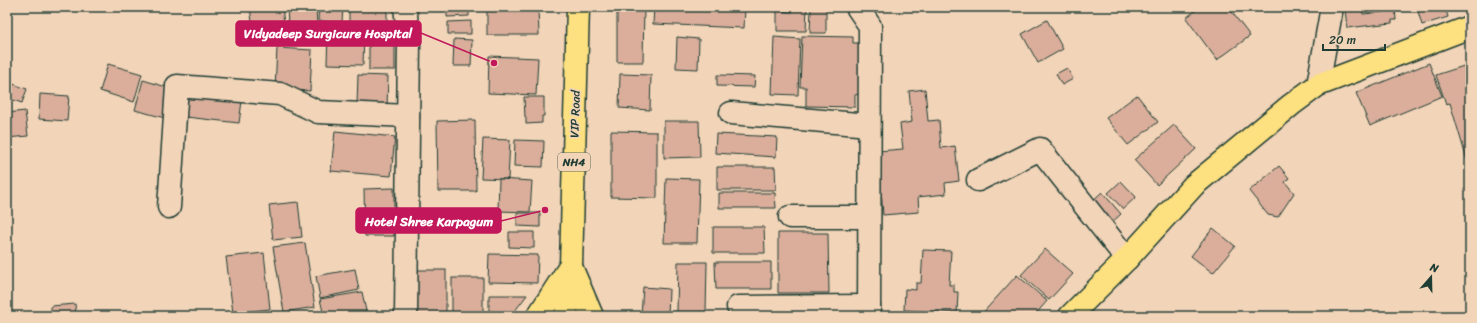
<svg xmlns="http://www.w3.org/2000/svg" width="1477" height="323" font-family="Sriracha,sans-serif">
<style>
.building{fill:#daae9b;stroke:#1f3d34}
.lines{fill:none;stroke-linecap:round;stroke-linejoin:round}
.minor-casing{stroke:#1f3d34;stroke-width:25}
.major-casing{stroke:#1f3d34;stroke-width:25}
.highway-casing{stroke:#1f3d34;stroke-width:25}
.minor{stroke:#f2d4b8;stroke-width:22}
.major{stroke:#fde080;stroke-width:22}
.highway{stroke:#fde080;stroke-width:22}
.labels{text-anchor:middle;stroke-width:3;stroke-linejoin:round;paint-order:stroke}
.shield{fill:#f2d4b8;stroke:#5e6a5c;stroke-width:1}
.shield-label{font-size:11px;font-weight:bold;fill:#1f3d34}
.street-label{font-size:12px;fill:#1f3d34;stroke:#f2d4b8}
.leader{fill:none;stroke:#c2185b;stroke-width:1.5}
.callout-dot{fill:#c2185b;stroke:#f2d4b8;stroke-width:1.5}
.callout{fill:#c2185b;stroke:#c2185b;stroke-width:1.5}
.callout-label{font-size:13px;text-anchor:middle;font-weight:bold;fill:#fff}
</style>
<rect width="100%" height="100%" fill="#f2d4b8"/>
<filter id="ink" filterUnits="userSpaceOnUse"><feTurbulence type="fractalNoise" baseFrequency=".025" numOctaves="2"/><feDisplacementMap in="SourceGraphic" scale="8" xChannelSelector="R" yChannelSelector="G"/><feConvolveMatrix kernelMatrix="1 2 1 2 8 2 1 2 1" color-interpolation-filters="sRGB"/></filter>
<g filter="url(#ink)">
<g class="building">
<path d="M250 7H282L285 31 265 34 264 28 253 30Z"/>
<path d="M287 7H316L317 24 288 25Z"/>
<path d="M319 7H343L342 22 318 21Z"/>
<path d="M349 7H387V25L349 26Z"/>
<path d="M447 7H469V16L447 17Z"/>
<path d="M487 7H538L539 35H487Z"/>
<path d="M617 7H644L643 62H617Z"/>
<path d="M654 7H745L744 28 653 24Z"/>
<path d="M792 7H807L806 31H777V11L792 12Z"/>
<path d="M1200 7H1228L1250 36 1217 60 1186 18Z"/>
<path d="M1353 7H1362L1363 14 1391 11 1390 7H1395L1396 20H1392V23L1347 28 1345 9H1353Z"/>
<path d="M1400 7H1445L1448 17 1422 25 1417 8 1401 11Z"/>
<path d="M811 8H826V33H810Z"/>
<path d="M1047 20 1063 49 1038 63 1022 34Z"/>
<path d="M471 21V34H448V22Z"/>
<path d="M328 31 364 33 363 65 327 64Z"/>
<rect x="369" y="36" width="26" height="34"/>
<path d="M802 36 853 37V43H860L859 94 855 95V107L806 106V87H800Z"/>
<path d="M677 37 699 39 698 69 676 68Z"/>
<path d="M774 37 800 39 798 95 772 94Z"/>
<path d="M454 39 472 40 471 66H453Z"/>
<path d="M277 48 312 50 310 91 275 89Z"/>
<path d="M489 56 538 58 536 95 488 93Z"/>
<path d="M1429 63 1442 96 1370 126 1356 93Z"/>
<path d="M108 64 142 74 134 102 100 91Z"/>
<path d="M1470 64V159L1467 160 1450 103 1446 104 1436 75Z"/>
<path d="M1067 68 1073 79 1062 85 1056 74Z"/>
<path d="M620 74 651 75 650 110 619 108Z"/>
<path d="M358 75 388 76 387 107 357 105Z"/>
<path d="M717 75 755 76 754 87 717 86Z"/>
<path d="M143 80 173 89 165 118 135 110Z"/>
<path d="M10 83 27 89 22 103 7 98V90Z"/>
<path d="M925 89 928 121 939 120 941 148 955 146 959 181 945 183 946 194 918 197 919 212 883 215 878 151 903 149 900 124 912 122 909 91Z"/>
<path d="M40 94 69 96 67 121 39 119Z"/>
<path d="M180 94 242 101 239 123 177 116Z"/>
<path d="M1137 95 1158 122 1128 145 1106 118Z"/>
<path d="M524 97H544V116H542V123L526 124V117H525Z"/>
<path d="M25 111 28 136 7 138V113Z"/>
<path d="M475 120 476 191H438L437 121Z"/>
<path d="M664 121H699L700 157 664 158Z"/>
<path d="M1174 125 1196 149 1157 185 1134 160Z"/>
<path d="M335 131 395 137 391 176 331 171Z"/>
<path d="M611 131 657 132V198L611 197Z"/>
<path d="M716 134 777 137 776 157 715 153Z"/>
<path d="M483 139 510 140 508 179 481 178Z"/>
<path d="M515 140 544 141 543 167 514 166Z"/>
<path d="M1279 166 1289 178 1285 182 1294 193 1278 217 1268 215 1249 191Z"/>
<path d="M717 167H775L776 190H717Z"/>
<path d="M666 178 699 179 697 243H664Z"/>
<path d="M499 179 532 181 530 212 498 211Z"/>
<path d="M1121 181 1136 197 1123 209 1108 193Z"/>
<path d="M394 188V236H365L364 189Z"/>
<path d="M1102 192 1121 214 1109 225 1089 204Z"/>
<path d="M719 193H775L776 208H719Z"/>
<path d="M298 202 302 237 273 240 269 205Z"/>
<path d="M517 213H540V227L517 226Z"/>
<path d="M713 227H764L765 253H713Z"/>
<path d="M1213 228 1235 246 1213 273 1191 256Z"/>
<path d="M509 232H534V248L509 247Z"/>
<path d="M778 233H828L829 293H778Z"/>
<path d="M305 243 315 307 284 312 273 247Z"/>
<path d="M1045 249 1073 274 1049 300 1021 275Z"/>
<path d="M923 250 951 251 949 285H954V292H958L957 313 904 310 905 289 916 290V283H921Z"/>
<path d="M264 253 270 309 233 313 226 257Z"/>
<path d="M489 254 538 255 537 283 488 282Z"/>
<path d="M678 262H707L706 312H677Z"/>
<path d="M715 262H771V289H716Z"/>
<path d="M355 269 359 290 320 298 316 276Z"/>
<rect x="413" y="270" width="33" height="46"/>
<path d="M1017 275 1047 301 1034 316H980Z"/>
<rect x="452" y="278" width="31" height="38"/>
<path d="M643 287 669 289 668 316H641Z"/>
<path d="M362 292 367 316H324L320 299Z"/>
<path d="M489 295H527L511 316H489Z"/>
<path d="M75 304 76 316H51V306Z"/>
</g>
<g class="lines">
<g class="minor-casing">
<g id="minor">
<path d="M405 7 409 41 406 316"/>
<path d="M857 7 870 26 869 316"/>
<path d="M1318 85 1332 7"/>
<path d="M731 113 869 125"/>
<path d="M978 180 1040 149 1127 259"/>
<path d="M169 207 177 86 280 94 318 112 408 116"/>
<path d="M790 217H869"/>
<path d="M738 307 869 306"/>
</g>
</g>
<g class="major-casing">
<path id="major" d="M1070 316 1127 259 1194 185 1291 105 1318 85 1470 27"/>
</g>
<g class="highway-casing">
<g id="highway">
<path d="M572 269 592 316"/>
<path d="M538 316 569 268"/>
<path d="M566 316 571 266 578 7"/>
</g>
</g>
<use href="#minor" class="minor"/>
<use href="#major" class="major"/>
<use href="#highway" class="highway"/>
</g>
</g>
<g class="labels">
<rect class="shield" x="558" y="153" width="32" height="18" rx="3"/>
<g class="shield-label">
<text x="574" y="166">NH4</text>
</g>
<g class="street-label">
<text transform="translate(575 114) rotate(-88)" y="4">VIP Road</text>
</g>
</g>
<path class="leader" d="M494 63L421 33M545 210L501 221"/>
<g class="callout-dot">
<circle cx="494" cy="63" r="4"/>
<circle cx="545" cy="210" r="4"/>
</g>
<g class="callout">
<rect x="236" y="21" width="185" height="25" rx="4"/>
<rect x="356" y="208" width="145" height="25" rx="4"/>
</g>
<g class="callout-label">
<text x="328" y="38">Vidyadeep Surgicure Hospital</text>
<text x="429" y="226">Hotel Shree Karpagum</text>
</g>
<rect width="1477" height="323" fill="none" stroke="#f2d4b8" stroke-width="24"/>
<rect x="12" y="12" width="1453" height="299" fill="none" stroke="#1f3d34" stroke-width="1.5" filter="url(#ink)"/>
<g transform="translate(1431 277) rotate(20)" stroke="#f2d4b8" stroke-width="3" paint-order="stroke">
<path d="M0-3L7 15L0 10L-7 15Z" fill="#1f3d34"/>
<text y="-6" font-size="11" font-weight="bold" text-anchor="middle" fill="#1f3d34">N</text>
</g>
<path d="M1323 44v6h62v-6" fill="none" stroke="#1f3d34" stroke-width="2"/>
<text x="1329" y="44" font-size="12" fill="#1f3d34" stroke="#f2d4b8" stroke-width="3" paint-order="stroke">20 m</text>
</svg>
